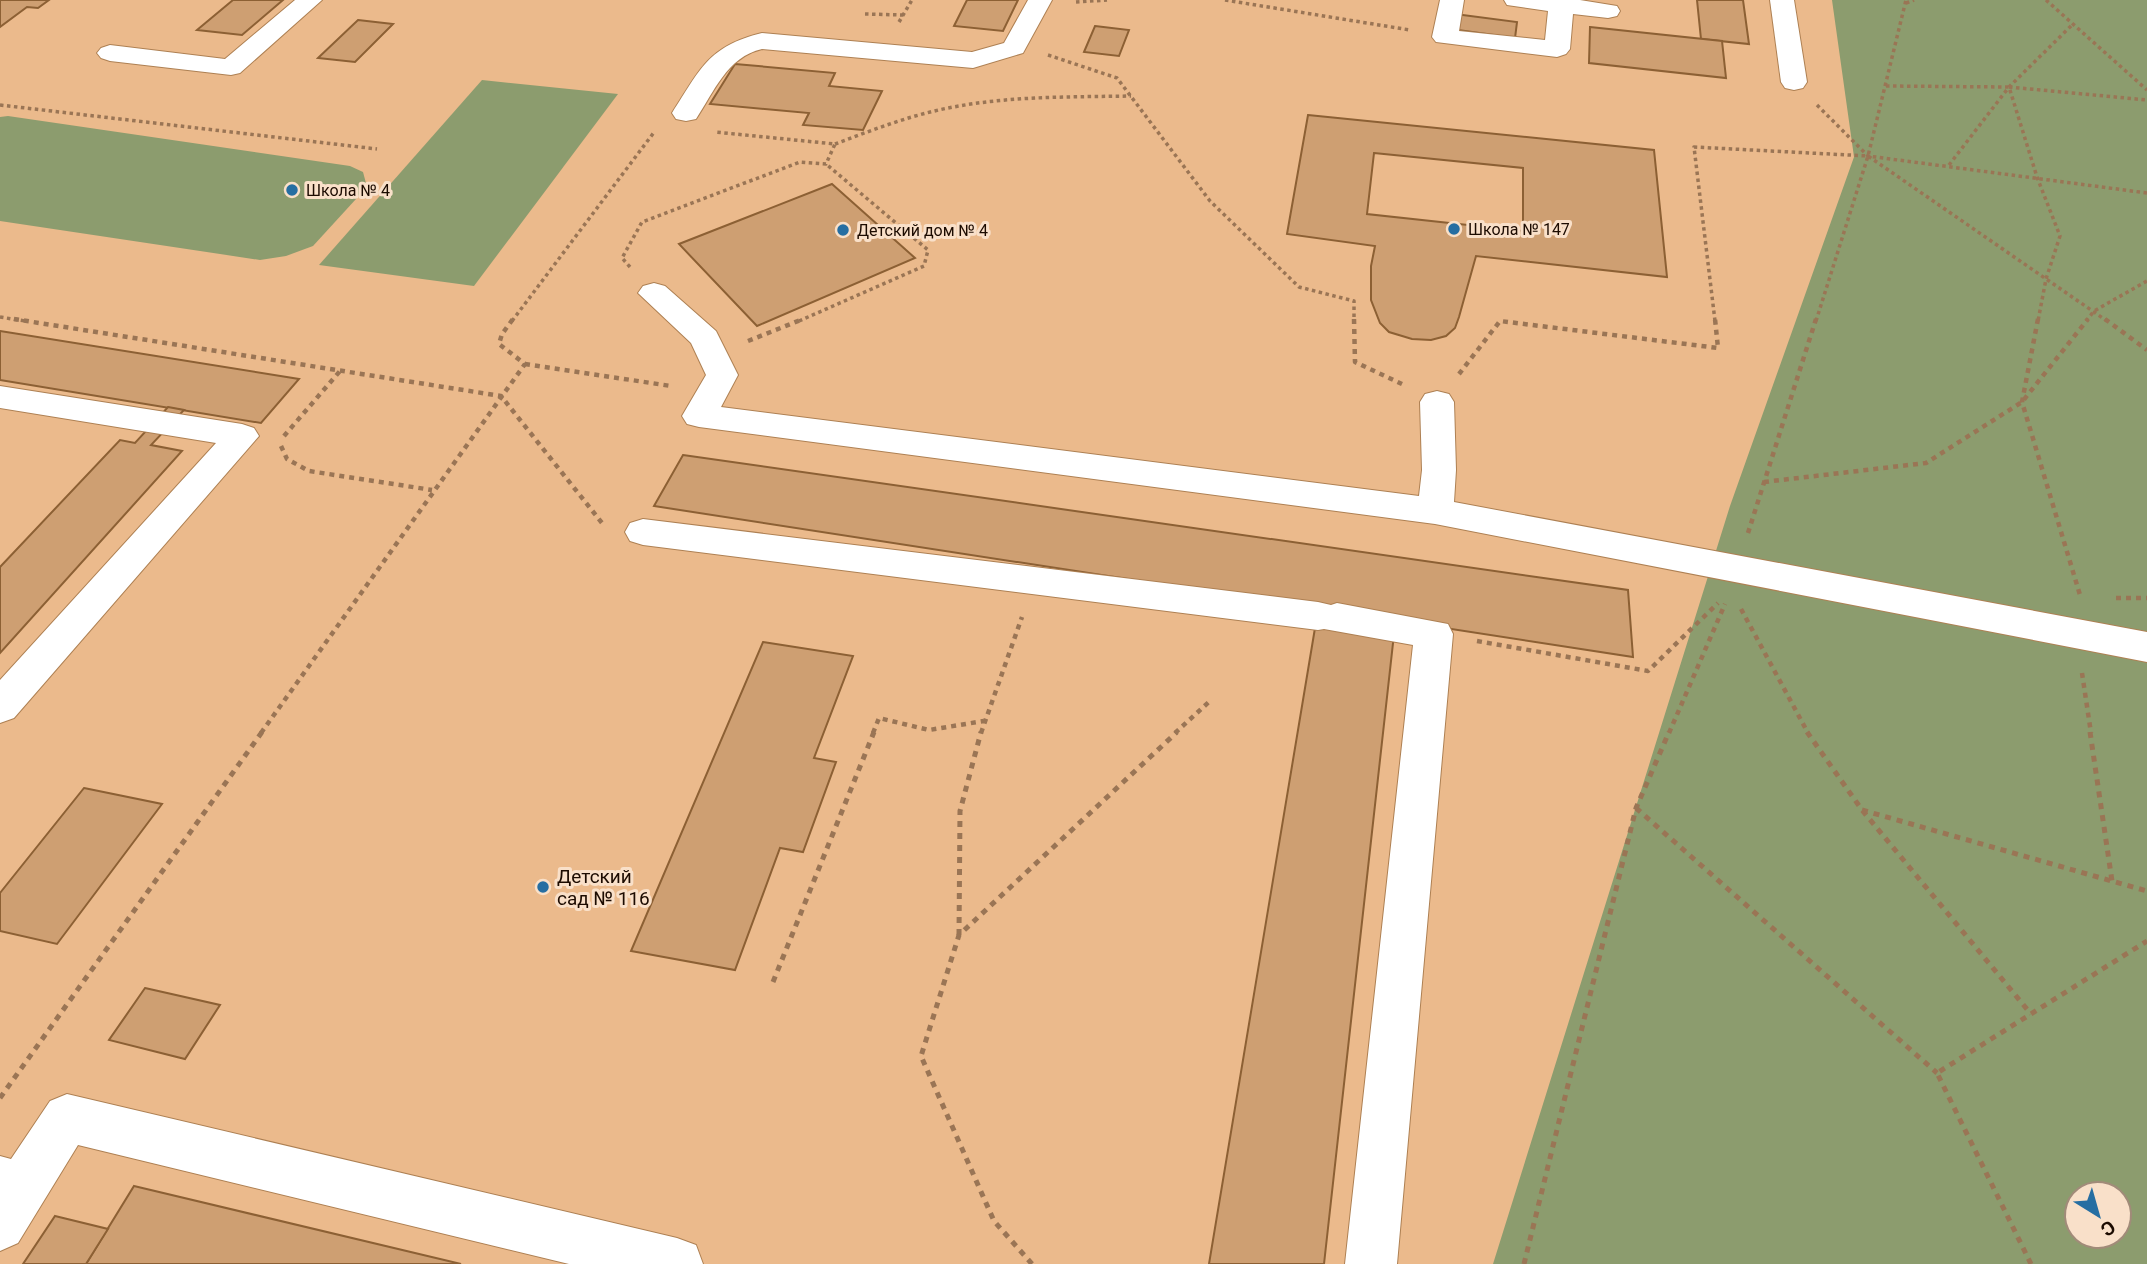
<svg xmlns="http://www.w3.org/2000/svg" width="2147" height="1264" font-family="Roboto,sans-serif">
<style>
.green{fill:#8c9c6e;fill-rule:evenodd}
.building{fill:#ce9f72;stroke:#8c6034;stroke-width:2;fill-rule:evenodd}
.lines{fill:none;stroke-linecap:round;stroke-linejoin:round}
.minor-casing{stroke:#ae8053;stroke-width:2}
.path-far2{stroke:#9a7555;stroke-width:3.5;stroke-dasharray:3.5 3.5;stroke-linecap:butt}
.path-far1{stroke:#9a7555;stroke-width:4.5;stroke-dasharray:5 5;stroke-linecap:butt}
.path{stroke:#9a7555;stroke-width:5;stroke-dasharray:6 6;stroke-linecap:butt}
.minor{fill:#fff;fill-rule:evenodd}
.poi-dot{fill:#266ea2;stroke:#f9e0c9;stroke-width:2.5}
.labels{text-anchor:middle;stroke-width:6;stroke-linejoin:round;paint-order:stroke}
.far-poi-label{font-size:16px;fill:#1c0b00;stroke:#f9e0c9;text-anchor:start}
.poi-label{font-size:19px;fill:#1c0b00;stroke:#f9e0c9;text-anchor:start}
</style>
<rect width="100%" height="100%" fill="#ebba8c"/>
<g class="green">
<path d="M1832 0H2147V1264H1493L1730 506 1854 157ZM2077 1194H2119V1236H2077Z"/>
<path d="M482 80 618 94 474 286 319 265Z"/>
<path d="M8 116 350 166 363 172 367 187 313 246 286 256 260 260 0 221V117Z"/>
</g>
<g class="building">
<path d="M0 0H49L38 8 27 7 0 27Z"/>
<path d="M233 0H283L242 35 197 30Z"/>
<path d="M967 0H1018L1003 31 954 26Z"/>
<path d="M1697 0H1743L1749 44 1701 39Z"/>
<path d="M1455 14 1517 22 1515 38 1451 29Z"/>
<path d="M358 20 393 24 355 62 318 58Z"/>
<path d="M1095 26 1129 30 1119 56 1084 52Z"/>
<path d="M1590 27 1722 41 1726 78 1589 63Z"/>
<path d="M735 64 835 73 829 86 882 91 863 130 803 125 809 113 710 104Z"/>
<path d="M1308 115 1654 150 1667 277 1476 256 1459 317 1455 328 1446 336 1431 340 1412 339 1389 332 1380 323 1371 300V266L1375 246 1287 234ZM1374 153 1523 168V231L1367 214Z"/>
<path d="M832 184 915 258 757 326 679 244Z"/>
<path d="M0 331 299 379 261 423 0 380Z"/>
<path d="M168 407 184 410 151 445 182 451 0 653V567L120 440 135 443Z"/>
<path d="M683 455 1628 590 1633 657 654 506Z"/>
<path d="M1316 622 1394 634 1324 1264H1209Z"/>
<path d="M763 642 853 656 814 758 836 762 803 852 780 848 735 970 631 951Z"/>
<path d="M84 788 162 804 57 944 0 931V893Z"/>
<path d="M145 988 220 1005 185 1059 109 1040Z"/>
<path d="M134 1186 461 1264H86Z"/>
<path d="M55 1216 108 1229 86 1264H23Z"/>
</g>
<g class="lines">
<g class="minor-casing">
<g id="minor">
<path d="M295 0H322L240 73 231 75 110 61 101 58 97 53 101 48 110 45 225 59Z"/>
<path d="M1028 0H1052L1023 53 973 68 762 49C727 57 714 92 696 119L686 121 676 119 672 113C700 70 708 46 762 33L972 52 1004 43Z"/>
<path d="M1440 0H1464L1459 31 1545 40 1548 11 1507 5 1504 0H1580L1617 6 1620 11 1617 16 1608 18 1573 14 1570 49 1566 54 1557 57 1436 42 1432 37Z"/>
<path d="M1770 0H1794L1807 82 1803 88 1794 90 1785 88 1781 82Z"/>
<path d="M654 283 665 286 716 331 738 375 721 407 1419 496 1422 470 1420 402 1425 394 1437 391 1449 394 1454 402 1456 470 1454 502 2147 632V662L1435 524 699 427 687 424 682 416 706 375 691 343 638 293 643 286Z"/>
<path d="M0 386 242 424 254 428 259 436 14 718 0 723V680L216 443 0 408Z"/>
<path d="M643 519 1318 602 1331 605 1337 603 1448 624 1453 634 1397 1264H1345L1413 645 1324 629 1318 630 643 545 630 541 625 532 630 523Z"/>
<path d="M67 1094 677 1238 696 1245 703 1264H569L78 1145 18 1243 0 1251V1156L11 1159 50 1101Z"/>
</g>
</g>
<g class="path-far2">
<path d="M1225 0 1410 30"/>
<path d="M2046 0 2147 90"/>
<path d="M1076 2 1107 0"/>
<path d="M1906 3 1914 0"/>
<path d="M865 14 903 15"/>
<path d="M899 22 912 0"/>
<path d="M1048 55 1117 78 1210 201 1299 287 1354 301V321"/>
<path d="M1886 86 2009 87 2037 177 2060 236 2046 279 2038 321"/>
<path d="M2009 87 2147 100"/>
<path d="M0 105 377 149"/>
<path d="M1817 105 1868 156 2147 193"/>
<path d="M835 144C875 129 916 113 959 106 1015 96 1074 97 1131 96"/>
<path d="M1949 165 2009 87 2073 24"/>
<path d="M630 267 622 258 642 222 800 162 826 164 835 144 715 132"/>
<path d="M0 317 25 321"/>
<path d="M512 321 655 131"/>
<path d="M799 321 924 266 928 250 826 164"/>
<path d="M1715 321 1694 147 1868 156 2107 321"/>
<path d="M1816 321 1868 156 1906 0"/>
<path d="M2086 321 2094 311 2147 281"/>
</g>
<g class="path-far1">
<path d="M14 319 501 396 602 523"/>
<path d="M1354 319 1355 362 1402 384"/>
<path d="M2038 319 2022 402 2080 595"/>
<path d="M2105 319 2147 350"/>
<path d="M748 341 803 319"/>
<path d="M525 364 671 386"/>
<path d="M1459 374 1500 321 1718 348 1715 319"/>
<path d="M284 436 340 371"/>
<path d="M281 446 287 459 309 471 432 490"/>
<path d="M1764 482 1926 463 2022 402 2088 319"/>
<path d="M1748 533 1816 319"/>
<path d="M2116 598H2147"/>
<path d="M1741 609 1808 733"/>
<path d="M1477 641 1648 671 1718 603"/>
<path d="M2082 673 2091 733"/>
<path d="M261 733 525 364 499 344 502 334 513 319"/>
<path d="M873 733 879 718 929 730 984 721"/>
<path d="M981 733 1022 617"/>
<path d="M1175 733 1211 700"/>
<path d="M1669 733 1725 604"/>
</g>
<g class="path">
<path d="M1807 732 1862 810 2031 1014"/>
<path d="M2090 732 2112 881"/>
<path d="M1636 808 1937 1073"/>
<path d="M1862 810 2147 891"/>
<path d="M959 935 960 811 981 732"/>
<path d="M773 982 874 732"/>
<path d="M0 1098 262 732"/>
<path d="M1032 1264 994 1221 921 1056 959 935 1177 732"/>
<path d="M1524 1264 1636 808 1669 732"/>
<path d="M2031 1264 1937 1073 2147 941"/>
</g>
<use href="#minor" class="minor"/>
</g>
<g class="poi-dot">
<circle cx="292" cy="190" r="7"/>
<circle cx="1454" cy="229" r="7"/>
<circle cx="843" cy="230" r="7"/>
<circle cx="543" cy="887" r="7"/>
</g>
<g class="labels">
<g class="far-poi-label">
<text x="306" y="196">Школа № 4</text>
<text x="1468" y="235">Школа № 147</text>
<text x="857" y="236">Детский дом № 4</text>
</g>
<g class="poi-label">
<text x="557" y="883">Детский<tspan x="557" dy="22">сад № 116</tspan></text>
</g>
</g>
<g transform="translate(2098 1215) rotate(143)"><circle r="33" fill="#f9e0c9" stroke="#a18b79" stroke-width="2"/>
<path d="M0-5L12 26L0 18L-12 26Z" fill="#266ea2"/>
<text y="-10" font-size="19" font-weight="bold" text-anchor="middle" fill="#1c0b00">С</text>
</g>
</svg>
